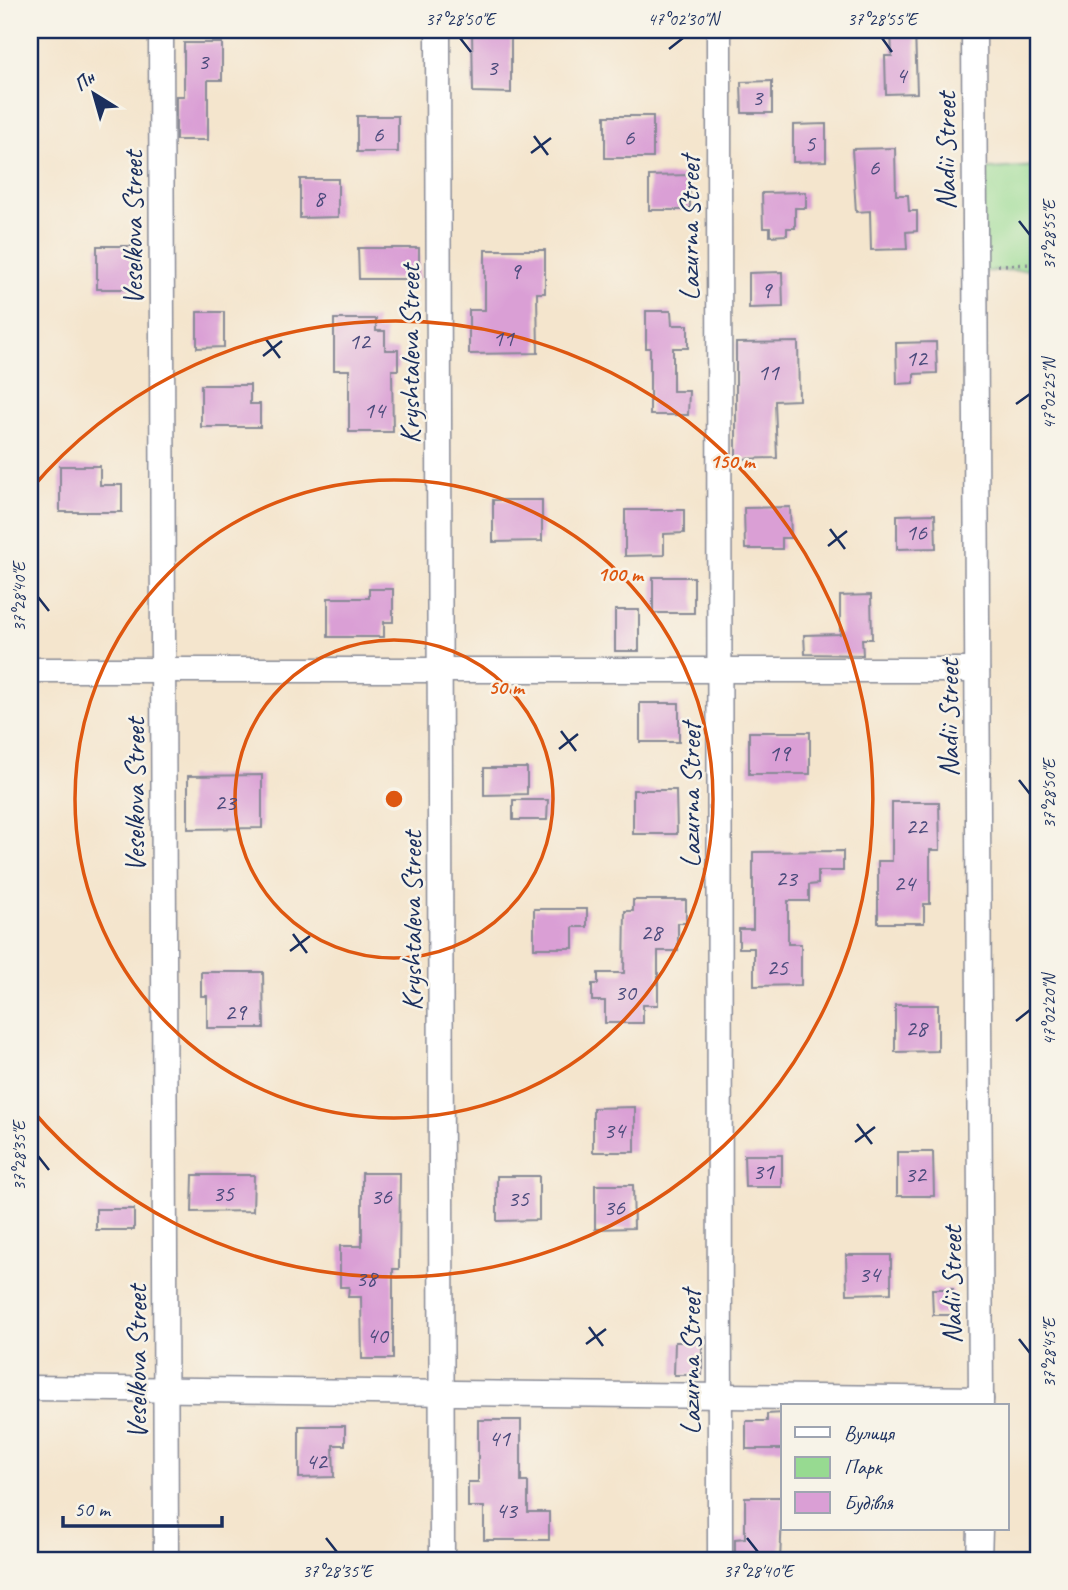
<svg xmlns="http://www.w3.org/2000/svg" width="1068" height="1590" font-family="Caveat,sans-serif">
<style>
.green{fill:#97da91;stroke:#598478;stroke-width:2}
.building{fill:#da9fd5}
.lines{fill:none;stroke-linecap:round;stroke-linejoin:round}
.street-casing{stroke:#888a96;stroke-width:27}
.path{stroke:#888a96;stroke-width:3.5;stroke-dasharray:2 5;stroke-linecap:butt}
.street{stroke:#fff;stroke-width:24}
.ticks{fill:none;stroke:#1b2f5e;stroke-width:2.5}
.ring{fill:none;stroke:#de5710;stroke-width:3.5}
.labels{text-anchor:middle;stroke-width:5;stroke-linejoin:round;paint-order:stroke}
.number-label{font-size:24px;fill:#4b4b7c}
.street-label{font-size:28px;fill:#1b2f5e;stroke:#f7f3e8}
.centre{fill:#de5710;stroke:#f7f3e8;stroke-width:3.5}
.ring-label{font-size:21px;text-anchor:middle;font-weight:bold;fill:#de5710;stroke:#f7f3e8;stroke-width:5;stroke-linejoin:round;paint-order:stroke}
.neatline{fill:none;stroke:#1b2f5e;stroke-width:2.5}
.ticks-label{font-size:18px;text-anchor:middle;fill:#1b2f5e}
</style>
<rect width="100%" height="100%" fill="#f7f3e8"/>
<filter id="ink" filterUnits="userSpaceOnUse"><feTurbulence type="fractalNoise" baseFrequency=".0143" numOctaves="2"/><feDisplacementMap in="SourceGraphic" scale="14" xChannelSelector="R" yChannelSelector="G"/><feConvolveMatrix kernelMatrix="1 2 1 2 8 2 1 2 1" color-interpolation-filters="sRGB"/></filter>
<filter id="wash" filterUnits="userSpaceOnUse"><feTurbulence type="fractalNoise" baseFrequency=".00686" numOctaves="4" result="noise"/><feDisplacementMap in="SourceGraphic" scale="28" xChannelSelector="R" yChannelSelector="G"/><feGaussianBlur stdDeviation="1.57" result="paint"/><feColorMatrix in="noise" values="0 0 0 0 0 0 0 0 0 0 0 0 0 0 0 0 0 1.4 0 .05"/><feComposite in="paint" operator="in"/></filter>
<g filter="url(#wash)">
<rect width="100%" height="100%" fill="#f4e5cd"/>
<path class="green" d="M1038 166V269L975 272 974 170Z"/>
<g id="blocks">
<g class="building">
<path d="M472 30H511V93L473 92Z"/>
<path d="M891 30H915L917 93 886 94 885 56H892Z"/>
<path d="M184 43H222V80H208V140H176V96H184Z"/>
<path d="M772 81V113H742L741 82Z"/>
<rect x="357" y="116" width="41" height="36"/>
<rect x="605" y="116" width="48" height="42"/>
<path d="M826 124V161L793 162V125Z"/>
<path d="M895 148 896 195H908L909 211H917V231L906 232 907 249 871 250 870 211 856 212 852 149Z"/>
<path d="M690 175V210H649V176Z"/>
<path d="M300 179H338V217L300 218Z"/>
<path d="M806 192V208H795V228H787V235L770 236V228H763L762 193Z"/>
<rect x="97" y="246" width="41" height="43"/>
<path d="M358 248H419V279H359Z"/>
<path d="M485 250H545V293H537L538 353 469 354V310H485Z"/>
<path d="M782 272 783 307 749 308V273Z"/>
<path d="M646 311H671L672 325H688V348H673V391H689L688 415H650V348H646Z"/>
<path d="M197 312H224V347L197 348Z"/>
<path d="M334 319H376V331H385V350H398V370H392L393 432H349V370H334Z"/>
<path d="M798 342 799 400 775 401 777 458 736 459V343Z"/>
<path d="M936 342 937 373 914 374V383L897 384 896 343Z"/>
<path d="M201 385H250V404H260V427H201Z"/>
<path d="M60 466H100V485H122V512H60Z"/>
<path d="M493 500H542V541L493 542Z"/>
<path d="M790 507 791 538H782V549H745L744 508Z"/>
<path d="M625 510H684V533L664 534V555L625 556Z"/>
<path d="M935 514 936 548 897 549V515Z"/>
<rect x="653" y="577" width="41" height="36"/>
<path d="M369 589H393V622H384V637H328V598H369Z"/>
<path d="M871 595 872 639H862L863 655 805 654 804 635 840 634V596Z"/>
<rect x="615" y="610" width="24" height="41"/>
<rect x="640" y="703" width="39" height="39"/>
<rect x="749" y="732" width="61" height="42"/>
<path d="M484 768H527V794L484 795Z"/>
<path d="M262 775V828L188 829V776Z"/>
<path d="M633 790H676L677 834H633Z"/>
<path d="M513 800H548L547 820H513Z"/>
<path d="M892 802H939L940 850H930V904H924V923H878V861H892Z"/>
<path d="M843 851V871H818V884L809 885V901H788V944H801V985L754 986V948H739V929H753V852Z"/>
<path d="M633 900H686V923H678V951H658V1005H643V1023H605V1001H592V984H598V973H624L625 911H633Z"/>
<path d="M534 909H587V927H573V948H534Z"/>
<path d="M201 972H263L264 1028H207V996H201Z"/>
<path d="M895 1005H938V1051L895 1052Z"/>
<path d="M635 1107V1152H593V1108Z"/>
<path d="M897 1152H933L934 1196H897Z"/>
<path d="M744 1155H782V1187H745Z"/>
<path d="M362 1173H400L399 1269H393V1359H362L361 1297H348L349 1287H340V1246H362Z"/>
<path d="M193 1175H254L253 1211 192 1212Z"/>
<path d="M497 1176H539V1220L497 1221Z"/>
<path d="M595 1185H633L634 1228 595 1229Z"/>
<rect x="96" y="1209" width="38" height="21"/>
<path d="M846 1255H891V1293L847 1294Z"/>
<path d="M932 1289H953V1315H933Z"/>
<path d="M675 1342H702V1375H674Z"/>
<path d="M783 1413V1449H746V1421H767V1414Z"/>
<path d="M478 1420H521V1482H528V1512H549V1540H484V1507H468V1482H478Z"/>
<path d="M299 1426H345V1445H333L334 1477 299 1478Z"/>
<path d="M745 1497H783L780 1560H735V1539L745 1538Z"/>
</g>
</g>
</g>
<g filter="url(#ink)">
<use href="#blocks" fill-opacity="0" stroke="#888a96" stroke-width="2"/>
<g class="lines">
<g class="street-casing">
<g id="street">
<path d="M161 30 166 1560"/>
<path d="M438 30 442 1560"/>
<path d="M719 30 720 1560"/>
<path d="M974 30 981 1406"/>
<path d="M30 670H977"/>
<path d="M30 1388 981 1399"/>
<path d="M979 1560 980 1529"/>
</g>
</g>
<path class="path" d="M998 265 1038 264"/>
<use href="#street" class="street"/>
</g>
</g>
<path class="ticks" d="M460 38 471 52M882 38 892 52M669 49 683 38M534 136 548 155M531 153 551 138M1019 221 1030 235M265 338 280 358M263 356 282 341M1016 404 1030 394M830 529 845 549M828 546 847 531M38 597 49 611M561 731 576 751M559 749 578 734M1019 780 1030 794M293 934 307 953M290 951 310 936M1016 1021 1030 1010M857 1124 872 1144M855 1142 875 1127M38 1156 49 1170M589 1327 603 1346M1019 1339 1030 1353M586 1344 606 1329M326 1538 337 1552M747 1538 758 1552"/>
<g class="ring">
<circle cx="394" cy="799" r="159"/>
<circle cx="394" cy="799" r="319"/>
<path d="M31 489A478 478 0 1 1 31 1109"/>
</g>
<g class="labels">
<g class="number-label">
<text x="203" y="69">3</text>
<text x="492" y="75">3</text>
<text x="901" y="83">4</text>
<text x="757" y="105">3</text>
<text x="378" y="142">6</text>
<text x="629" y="145">6</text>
<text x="810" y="151">5</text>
<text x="874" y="175">6</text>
<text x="319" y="206">8</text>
<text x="515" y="279">9</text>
<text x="766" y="298">9</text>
<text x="503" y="346">11</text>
<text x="359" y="349">12</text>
<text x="916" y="366">12</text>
<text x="768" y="380">11</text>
<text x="374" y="418">14</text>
<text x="916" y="540">16</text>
<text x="779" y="761">19</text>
<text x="225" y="810">23</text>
<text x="916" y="834">22</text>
<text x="786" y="886">23</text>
<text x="904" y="891">24</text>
<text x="651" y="940">28</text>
<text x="777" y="975">25</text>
<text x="625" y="1000">30</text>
<text x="235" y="1020">29</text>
<text x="916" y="1036">28</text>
<text x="614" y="1138">34</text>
<text x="763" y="1179">31</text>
<text x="915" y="1182">32</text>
<text x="223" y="1201">35</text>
<text x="381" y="1204">36</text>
<text x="518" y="1206">35</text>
<text x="614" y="1215">36</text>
<text x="869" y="1282">34</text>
<text x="366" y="1286">38</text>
<text x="377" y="1343">40</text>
<text x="499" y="1446">41</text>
<text x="316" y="1469">42</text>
<text x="506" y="1518">43</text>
</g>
<g class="street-label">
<text transform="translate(945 151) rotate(-90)" y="10">Nadii Street</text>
<text transform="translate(132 228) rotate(-90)" y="10">Veselkova Street</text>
<text transform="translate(689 228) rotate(-90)" y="10">Lazurna Street</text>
<text transform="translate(409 354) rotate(-90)" y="10">Kryshtaleva Street</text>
<text transform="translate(948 718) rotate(-90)" y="10">Nadii Street</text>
<text transform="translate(134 795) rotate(-90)" y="10">Veselkova Street</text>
<text transform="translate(690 795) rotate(-90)" y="10">Lazurna Street</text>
<text transform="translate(411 921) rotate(-90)" y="10">Kryshtaleva Street</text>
<text transform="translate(951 1285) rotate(-90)" y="10">Nadii Street</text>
<text transform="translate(136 1362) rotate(-90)" y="10">Veselkova Street</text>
<text transform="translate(690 1362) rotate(-90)" y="10">Lazurna Street</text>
</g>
</g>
<circle cx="394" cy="799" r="10" class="centre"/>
<g class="ring-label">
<text x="732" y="468">150 m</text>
<text x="620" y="581">100 m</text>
<text x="506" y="694">50 m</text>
</g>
<rect width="1068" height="1590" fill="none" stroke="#f7f3e8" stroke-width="77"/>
<rect x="781" y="1404" width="228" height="126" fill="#f7f3e8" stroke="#9fa5b1" stroke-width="2"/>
<rect x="795" y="1427" width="35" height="10" fill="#ffffff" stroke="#9fa5b1" stroke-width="2"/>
<text x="844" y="1440" font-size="21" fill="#1b2f5e">Вулиця</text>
<rect x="795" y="1457" width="35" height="21" fill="#97da91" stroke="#9fa5b1" stroke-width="2"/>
<text x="844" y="1474" font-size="21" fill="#1b2f5e">Парк</text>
<rect x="795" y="1492" width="35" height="21" fill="#da9fd5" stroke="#9fa5b1" stroke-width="2"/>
<text x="844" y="1510" font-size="21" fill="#1b2f5e">Будівля</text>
<g transform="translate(94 94) rotate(323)" stroke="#f7f3e8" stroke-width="5" paint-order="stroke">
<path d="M0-5L12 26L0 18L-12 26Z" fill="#1b2f5e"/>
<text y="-10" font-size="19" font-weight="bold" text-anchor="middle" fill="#1b2f5e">Пн</text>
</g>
<path d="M63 1516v10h159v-10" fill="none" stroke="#1b2f5e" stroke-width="3.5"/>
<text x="74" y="1516" font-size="21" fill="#1b2f5e" stroke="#f7f3e8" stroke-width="5" paint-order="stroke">50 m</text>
<rect x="38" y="38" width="992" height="1514" class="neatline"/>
<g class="ticks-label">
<text x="460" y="25">37°28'50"E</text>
<text x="683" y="25">47°02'30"N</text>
<text x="882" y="25">37°28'55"E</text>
<text transform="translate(1049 235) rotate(-90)" y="6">37°28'55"E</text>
<text transform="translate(1049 394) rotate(-90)" y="6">47°02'25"N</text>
<text transform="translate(19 597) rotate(-90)" y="6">37°28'40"E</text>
<text transform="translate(1049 794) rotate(-90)" y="6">37°28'50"E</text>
<text transform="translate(1049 1010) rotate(-90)" y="6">47°02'20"N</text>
<text transform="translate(19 1156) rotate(-90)" y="6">37°28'35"E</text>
<text transform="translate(1049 1353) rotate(-90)" y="6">37°28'45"E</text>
<text x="337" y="1577">37°28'35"E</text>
<text x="758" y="1577">37°28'40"E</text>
</g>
</svg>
